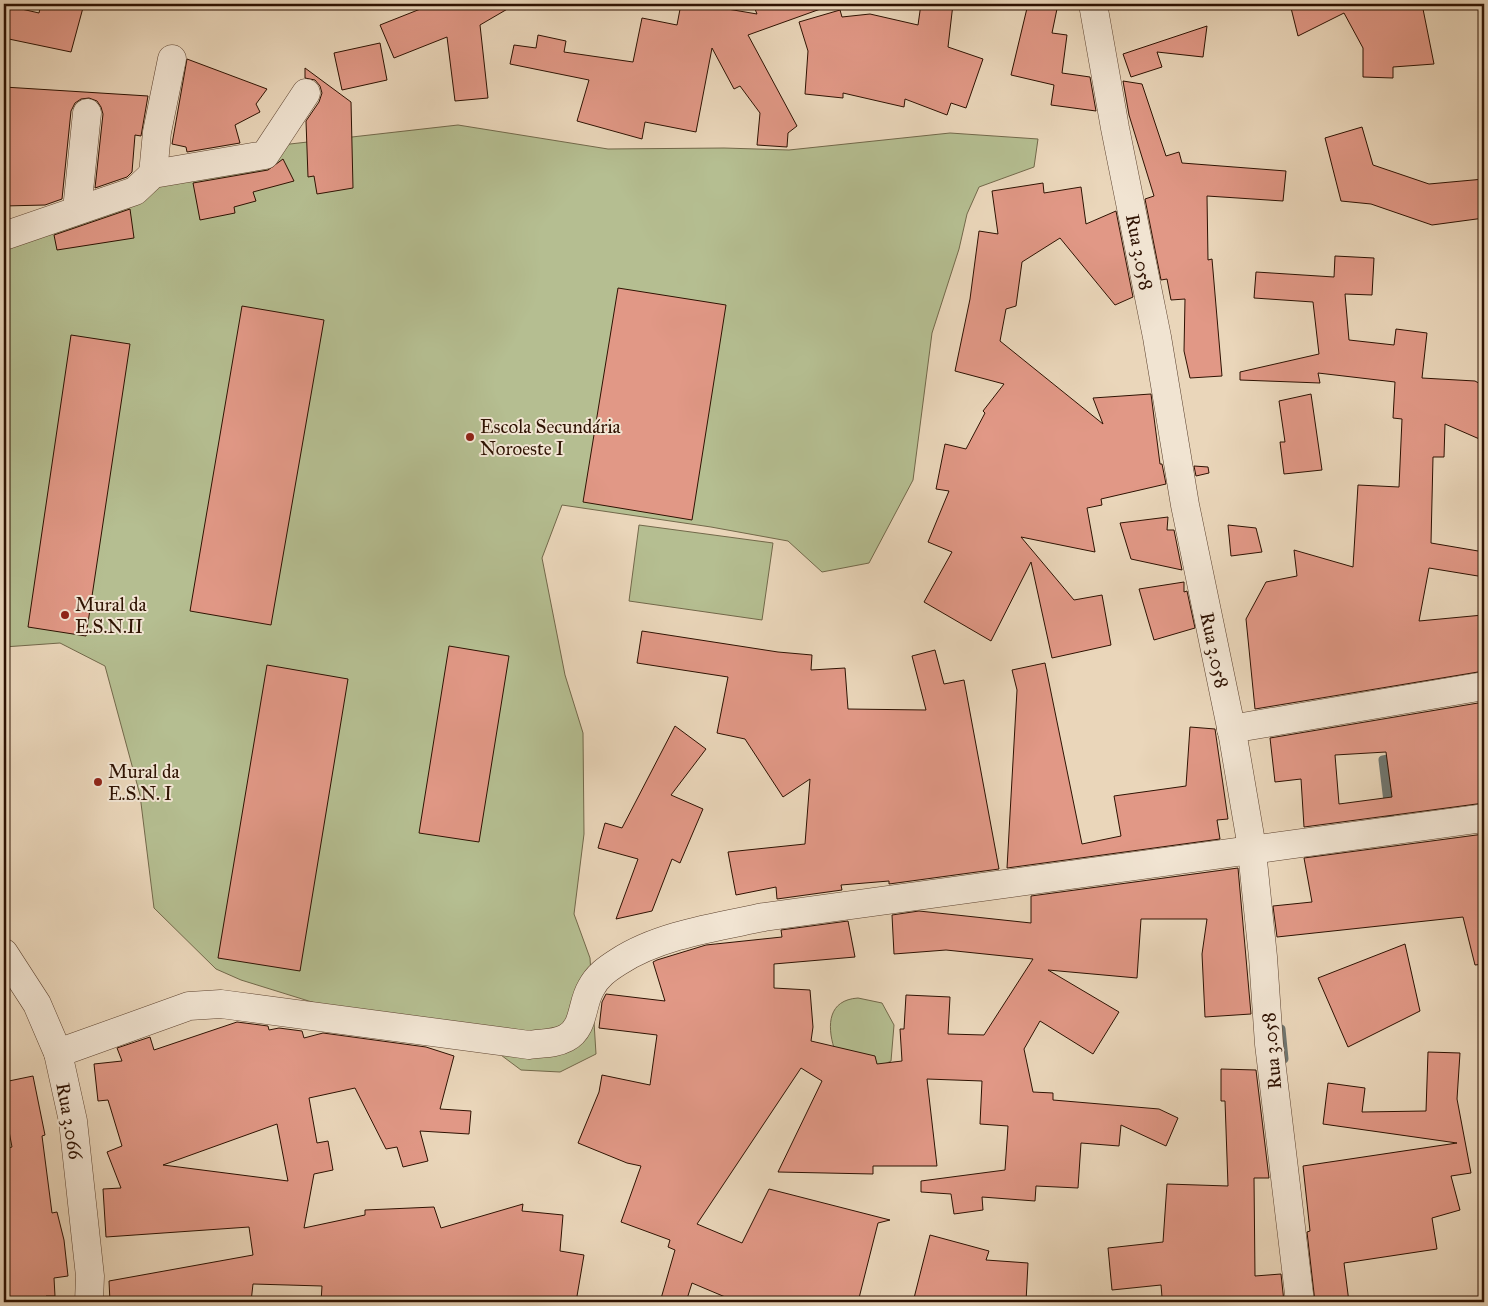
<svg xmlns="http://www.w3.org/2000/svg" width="1488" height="1306" font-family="'IM FELL Great Primer',serif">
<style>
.green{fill:#b5be91;stroke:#72684a}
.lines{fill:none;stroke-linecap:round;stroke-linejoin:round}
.stream{stroke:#6f756f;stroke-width:9}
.building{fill:#e19886;stroke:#2e1202;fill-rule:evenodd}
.street-casing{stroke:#5d4330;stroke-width:29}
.street{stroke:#f1e4d2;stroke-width:28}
.poi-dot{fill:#8f2418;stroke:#f1e4d2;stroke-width:2}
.labels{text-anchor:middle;stroke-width:4;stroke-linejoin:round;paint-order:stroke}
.street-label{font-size:19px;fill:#2e1202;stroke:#f1e4d2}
.poi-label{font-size:19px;fill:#2e1202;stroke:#f1e4d2;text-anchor:start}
</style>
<rect width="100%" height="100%" fill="#ead6ba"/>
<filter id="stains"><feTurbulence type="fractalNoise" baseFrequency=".004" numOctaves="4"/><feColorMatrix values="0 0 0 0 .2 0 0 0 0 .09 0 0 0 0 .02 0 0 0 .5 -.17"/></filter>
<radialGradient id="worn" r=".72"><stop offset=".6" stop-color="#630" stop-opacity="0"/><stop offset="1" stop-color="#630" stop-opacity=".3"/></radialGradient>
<g class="green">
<path d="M458 125 608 149 724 148 789 150 950 133 1038 139 1034 167 979 187 967 214 959 249 932 333 913 480 869 563 822 572 788 541 711 527 562 505 542 558 565 675 583 733 584 834 574 914 590 958 596 1054 560 1072 521 1070 462 1026 328 1007 241 980 216 969 154 908 140 795 105 666 60 643 4 647V237L143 179 156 166 290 144Z"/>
<path d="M639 525 773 543 762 620 629 601Z"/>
<path d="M858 998 882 1003 894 1025 891 1061 881 1066 834 1048C827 1025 828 1000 858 998Z"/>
</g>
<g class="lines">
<g class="stream">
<path d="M1391 827 1383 760 1398 757"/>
<path d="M1281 1029 1284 1059"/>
</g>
</g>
<g class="building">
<path d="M41 4H84L71 52 4 38V5L39 13Z"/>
<path d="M433 4H516L480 25 488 98 455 101 447 37 394 58 380 25Z"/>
<path d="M681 4H698L757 14 753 4H825L826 7 748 35 797 126 788 133 787 147 757 145 760 113 740 86 734 89 712 48 696 132 645 122 642 139 577 121 589 80 510 64 514 45 536 48 538 35 566 41 564 52 633 62 642 18 677 25Z"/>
<path d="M921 4H953L948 47 983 59 966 108 951 103 947 115 905 99 904 107 843 93V98L805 94 808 51 799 22 840 10 842 17 870 14 918 25Z"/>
<path d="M1028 4H1058L1052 33 1067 35 1062 73 1090 77 1096 111 1051 105 1054 85 1011 75Z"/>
<path d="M1290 4H1422L1434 64 1393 67V78L1363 77V48L1344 13 1298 36Z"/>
<path d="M1207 26 1203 57 1157 52 1162 67 1131 77 1123 54Z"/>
<path d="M380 43 387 80 342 90 334 53Z"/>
<path d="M187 59 267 89 256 104 260 112 235 125 240 143 187 152 186 147 172 144Z"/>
<path d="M305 68 351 102 353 188 317 194 314 176 308 177 306 121 319 102 322 93 320 86 315 80 305 78Z"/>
<path d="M1123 81 1142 84 1166 156 1179 152 1182 163 1286 171 1283 201 1207 196 1208 260 1212 259 1222 376 1190 378 1184 351 1185 299 1171 300 1167 279 1161 280 1145 199 1154 196 1129 115Z"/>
<path d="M4 87 148 96 141 136 135 135 132 172 127 177 95 188 103 114 101 107 97 101 89 98 81 99 75 103 71 111 62 199 45 205 4 206V179H7V111H4Z"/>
<path d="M1362 127 1373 165 1429 184 1484 179V218L1432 225 1371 204 1341 201 1325 138Z"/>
<path d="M283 159 294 181 253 192 256 201 234 207 235 213 200 220 193 183 268 170Z"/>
<path d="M1043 183 1044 193 1081 187 1086 224 1116 211 1133 297 1115 305 1060 238 1022 262 1016 306 1006 309 1000 341 1103 424 1093 398 1151 394 1160 464H1162L1166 484 1101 499 1102 505 1087 508 1095 552 1021 537 1074 600 1102 595 1111 645 1052 658 1031 562 991 641 924 602 952 552 928 542 949 491 936 489 945 444 966 449 985 413 983 411 1004 384 955 371 970 299 979 231 998 234 992 191Z"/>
<path d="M130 209 134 238 57 250 54 235Z"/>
<path d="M1335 256 1374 258 1372 295 1345 294 1349 340 1394 345 1396 329 1427 333 1422 378 1475 381 1484 386V441L1445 424 1444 457H1433L1431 543 1484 552V577L1429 568 1419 621 1483 615 1481 632H1484V671L1255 709 1246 619 1266 582 1297 576 1294 550 1353 567 1358 485 1399 487 1402 419 1393 418 1395 382 1318 373 1320 383 1240 380V372L1319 354 1313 302 1254 298 1256 272 1334 277Z"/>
<path d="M618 288 726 305 692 520 583 502Z"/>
<path d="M242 306 324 320 271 625 190 611Z"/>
<path d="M71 335 130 344 86 636 28 627Z"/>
<path d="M1311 394 1322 470 1284 474 1280 442H1285L1279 401Z"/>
<path d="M1194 466 1208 467 1209 473 1196 476Z"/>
<path d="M1168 517 1167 530H1174L1182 570 1131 559 1120 523Z"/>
<path d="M1228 525 1256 528 1262 552 1231 556Z"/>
<path d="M1184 582V592L1187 591 1195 628 1154 640 1139 589Z"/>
<path d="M642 631 778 652 812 655 811 670 845 668 848 709 926 710 912 656 935 650 944 684 964 680 999 869 889 884V881L841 885 842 890 777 899 776 887 736 895 728 852 805 844 810 779 783 797 745 739 717 733 728 677 637 663Z"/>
<path d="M449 646 509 656 479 842 419 833Z"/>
<path d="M1045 663 1082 844 1121 836 1114 796 1186 786 1190 727 1215 729 1228 819 1217 820 1220 839 1007 868 1017 690 1012 670Z"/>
<path d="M267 665 348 679 300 971 218 958Z"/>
<path d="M1484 702V803L1304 827 1301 779 1275 782 1270 738ZM1386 752 1392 797 1339 804 1335 755Z"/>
<path d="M675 726 706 749 671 795 703 809 680 863 672 859 652 911 616 919 638 859 598 848 605 823 622 828Z"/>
<path d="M1484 834V964L1475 965 1463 917 1277 937 1273 906 1312 902 1304 858Z"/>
<path d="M1238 868 1251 1014 1205 1017 1202 954 1207 919H1141L1137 978 1048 970 1119 1012 1093 1054 1040 1021 1024 1049 1033 1092 1053 1093V1100L1159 1109 1178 1118 1166 1146 1121 1125 1119 1146 1081 1143 1078 1188 1036 1186 1035 1201 982 1197 983 1210 954 1214 951 1194 921 1192V1181L1005 1170 1008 1126 980 1124 982 1081 927 1079 937 1166H873V1174L778 1172 822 1081 801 1068 697 1224 742 1243 769 1189 890 1220 878 1223 858 1302H737L692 1283 686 1302H660L675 1250 668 1247 670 1240 621 1222 641 1166 627 1163 578 1143 599 1092 602 1075 650 1085 657 1035 599 1028 602 1002 606 994 665 1001 653 962 657 960 706 945 782 937 781 930 848 921 855 957 774 964V988L810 990 813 1027 811 1041 875 1056 877 1064 902 1061 900 1029H904L906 995 950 997 948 1034 984 1035 1033 959 946 950 894 954 892 915 919 911 1031 923V896Z"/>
<path d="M1405 944 1420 1011 1348 1047 1318 978Z"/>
<path d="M237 1022 268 1026 269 1030 279 1028 302 1031 304 1038 323 1033 426 1047 454 1056 440 1109 471 1111 469 1134 420 1131 428 1161 403 1167 397 1147 386 1149 355 1088 309 1098 317 1143 328 1141 333 1170 314 1174 304 1228 365 1215V1210L434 1207 441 1228 523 1204 522 1211 563 1215 560 1251 584 1255 576 1302H498L486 1298 469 1302H321L322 1286 253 1284 251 1302H110L109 1281 253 1255 249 1227 106 1237 103 1189 121 1188 107 1152 122 1146 108 1100 98 1101 94 1064 122 1061 117 1048 150 1037 154 1050ZM277 1124 288 1181 163 1165Z"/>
<path d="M1428 1052 1460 1053 1457 1099 1471 1173 1451 1176 1460 1210 1432 1218 1437 1249 1344 1263 1349 1302H1315L1307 1232 1310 1231 1303 1166 1457 1143 1323 1124 1328 1083 1365 1088 1362 1112 1426 1111Z"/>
<path d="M1221 1069 1256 1070 1269 1178H1254L1255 1276 1281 1274 1284 1302H1172L1171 1297H1162L1161 1285 1112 1290 1108 1248 1163 1242 1167 1184 1228 1186 1225 1101H1221Z"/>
<path d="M33 1076 45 1135 42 1136 52 1213 57 1212 64 1240 68 1276 54 1278 55 1296H46V1302H4V1149L12 1147 4 1105V1082Z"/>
<path d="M930 1235 989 1251 986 1260 1028 1263 1026 1302H913Z"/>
</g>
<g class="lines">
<g class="street-casing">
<g id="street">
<path d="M1093 4 1115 128 1157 337 1185 505 1233 737 1251 842 1263 957 1269 1044 1300 1302"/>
<path d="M153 174 157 132 172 59"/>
<path d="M77 210 87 113"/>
<path d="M4 236 135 191 153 174 265 155 306 93"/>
<path d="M1231 729 1484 686"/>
<path d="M4 953 37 1004 58 1053 73 1121 90 1276 89 1302"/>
<path d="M58 1053 189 1006 221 1004 529 1045C541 1043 555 1044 566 1038 585 1028 581 1004 591 988 597 976 607 969 618 962 659 935 717 927 764 917L1484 818"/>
</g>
</g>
<use href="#street" class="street"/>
</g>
<g class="poi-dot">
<circle cx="470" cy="437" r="5"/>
<circle cx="65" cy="615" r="5"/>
<circle cx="98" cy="782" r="5"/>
</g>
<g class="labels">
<g class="street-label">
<text transform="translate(1140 252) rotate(79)" y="7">Rua 3.058</text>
<text transform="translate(1215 650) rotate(78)" y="7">Rua 3.058</text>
<text transform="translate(1271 1051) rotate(-95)" y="7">Rua 3.058</text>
<text transform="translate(70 1121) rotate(80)" y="7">Rua 3.066</text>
</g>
<g class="poi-label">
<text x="480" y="433">Escola Secundária<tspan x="480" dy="22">Noroeste I</tspan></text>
<text x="75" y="611">Mural da<tspan x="75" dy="22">E.S.N.II</tspan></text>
<text x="108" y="778">Mural da<tspan x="108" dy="22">E.S.N. I</tspan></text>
</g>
</g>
<rect width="1488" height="1306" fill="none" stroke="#ead6ba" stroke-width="20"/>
<rect x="5" y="5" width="1478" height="1296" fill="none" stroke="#2e1202" stroke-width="2.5"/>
<rect x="10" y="10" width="1468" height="1286" fill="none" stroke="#2e1202"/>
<rect width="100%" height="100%" filter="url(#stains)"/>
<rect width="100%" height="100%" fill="url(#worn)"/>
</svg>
